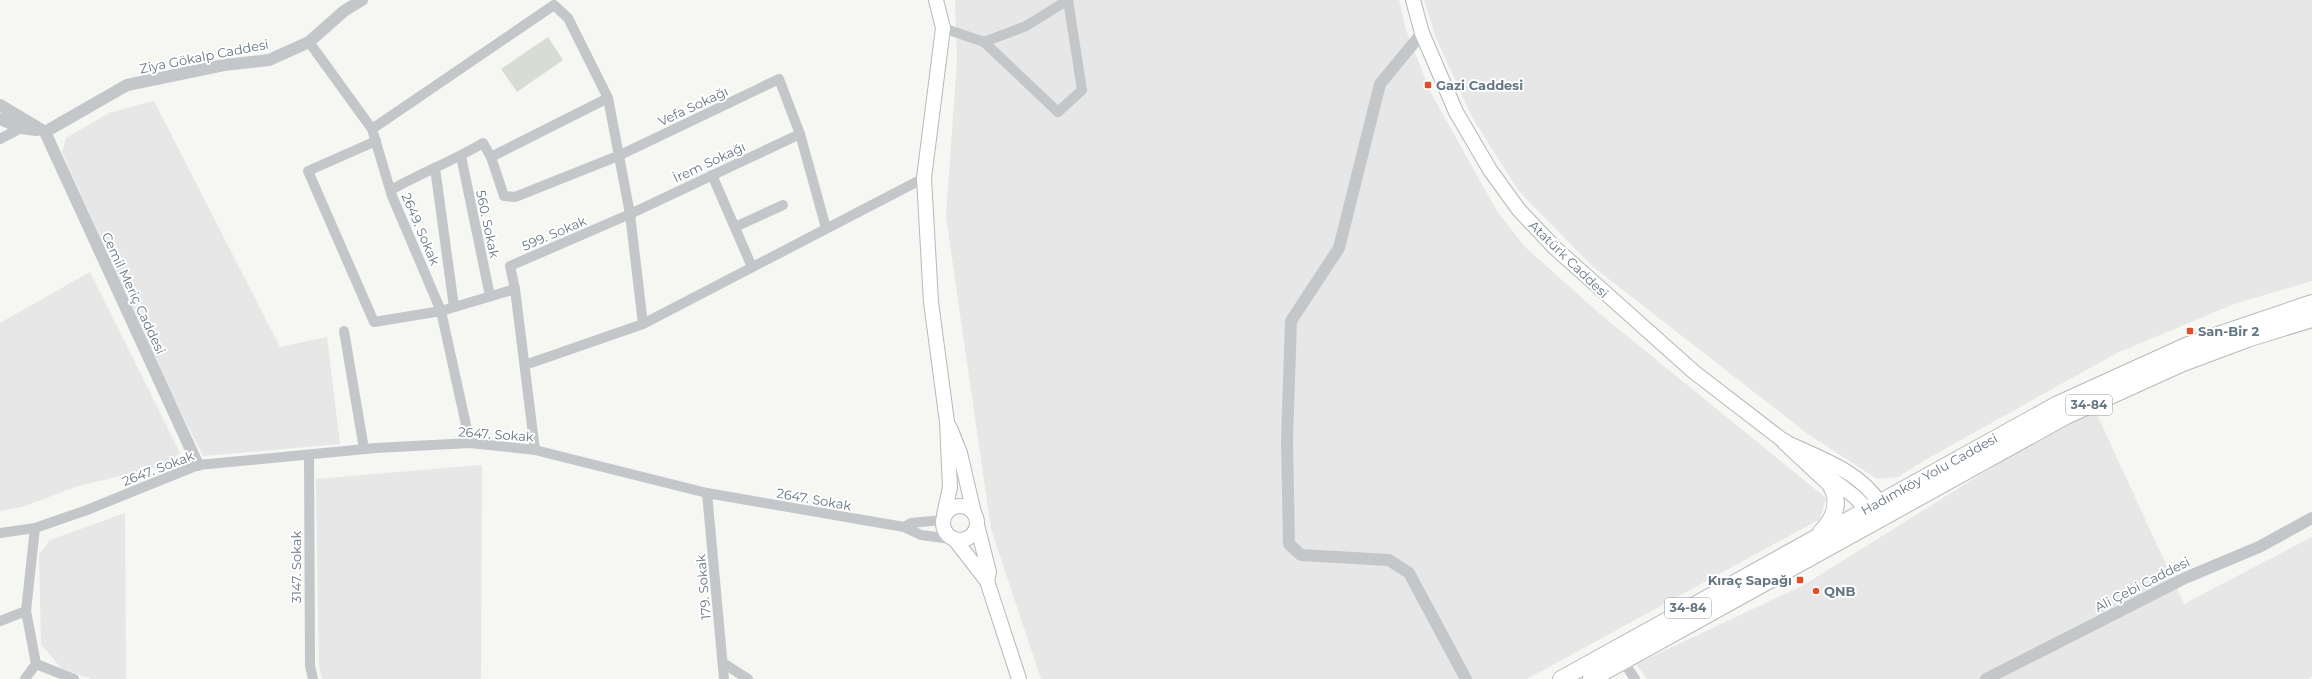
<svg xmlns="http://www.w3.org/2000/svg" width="2312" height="679" font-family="Montserrat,sans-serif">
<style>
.built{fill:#e6e7e6}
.green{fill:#d7ddd3}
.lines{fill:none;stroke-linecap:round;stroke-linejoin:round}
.secondary-casing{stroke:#b3b9bd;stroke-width:16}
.primary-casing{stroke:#b6babe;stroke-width:18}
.minor{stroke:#c3c7ca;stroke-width:10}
.tertiary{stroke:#c3c7ca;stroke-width:12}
.secondary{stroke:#fff;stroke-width:14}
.primary{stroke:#fff;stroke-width:16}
.poi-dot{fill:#e04e28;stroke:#fff;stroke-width:1.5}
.labels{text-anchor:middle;stroke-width:4;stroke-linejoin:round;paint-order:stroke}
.shield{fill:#fff;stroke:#939fa8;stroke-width:1}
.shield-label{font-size:12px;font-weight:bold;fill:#657683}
.street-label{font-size:13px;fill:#657683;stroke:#fff}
.poi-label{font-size:13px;font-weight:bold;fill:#657683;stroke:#fff;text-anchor:start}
</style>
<rect width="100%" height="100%" fill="#f6f6f2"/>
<g class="built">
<path d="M955 0H1399L1406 30 1431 93 1497 211 1525 247 1600 314 1826 498 1820 519 1527 679H1041L991 529 946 216 957 61Z"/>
<path d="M1424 0H2312V281L2234 304 2117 353 1923 461 1898 477 1877 479 1808 434 1592 266 1518 190 1472 117 1436 38Z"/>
<path d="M154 101 280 347 327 337 340 444 203 456 166 383 62 152 66 138 109 113Z"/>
<path d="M90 272 180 453 169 464 75 487 25 506 0 511V323Z"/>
<path d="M2096 412 2184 604 2312 537V676L2308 679H1647L1636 664 1802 586 2060 425Z"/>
<path d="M482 465 481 679H322L319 666 316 479Z"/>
<path d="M125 513 126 679H91L61 668 41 644 39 554 50 540Z"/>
</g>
<path class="green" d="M548 37 563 60 517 92 501 69Z"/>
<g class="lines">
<g class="secondary-casing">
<g id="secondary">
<path d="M936 0 943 28 924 178 931 302 947 422 950 487 944 515"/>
<path d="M1413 0 1422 33 1456 112 1490 170 1519 210 1555 248 1694 372 1794 449"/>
<path d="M950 428 960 453 974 513"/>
<path d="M1792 445C1824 460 1859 472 1879 502"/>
<path d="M1824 473 1854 496 1866 508"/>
<circle cx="960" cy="523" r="17"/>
<path d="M977 525 989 572 987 581"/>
<path d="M956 541 987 581 1019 679"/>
</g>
</g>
<g class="primary-casing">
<g id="primary">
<path d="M1785 442 1830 484C1841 502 1835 518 1821 532"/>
<path d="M1561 679 2056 405 2188 345 2312 303"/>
<path d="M1591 679 2066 416 2183 363 2250 338 2312 319"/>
</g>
</g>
<g class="minor">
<path d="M943 28 984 42 1058 112 1082 90 1068 0"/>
<path d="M309 42 372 129 392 196 441 311 470 443"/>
<path d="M984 42 1026 26 1068 0"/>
<path d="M608 98 491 157 504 196 515 197 618 156 779 79 800 134 826 228"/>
<path d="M372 129 554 5 568 18 608 98 630 214 643 324"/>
<path d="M0 139 21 128"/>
<path d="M376 141 308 171 374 322 441 311 515 289 535 450"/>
<path d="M461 156 490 296"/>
<path d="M435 168 454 307"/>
<path d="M712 175 752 267"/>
<path d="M391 190C421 173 453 161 483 143L491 157"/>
<path d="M735 227 783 205"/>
<path d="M515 289 510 266 630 214 800 134"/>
<path d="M344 331 364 449"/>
<path d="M525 365 643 324 924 178"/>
<path d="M309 455 310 666 313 679"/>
<path d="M707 493 724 679"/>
<path d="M904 527 911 523 942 520"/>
<path d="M0 533 35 528 87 510 198 465 376 448 470 443 535 450 707 493 904 527 921 535 951 539"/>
<path d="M0 621 26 611"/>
<path d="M1623 661 1635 679"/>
<path d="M723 663 748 679"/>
<path d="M36 664 74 679"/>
<path d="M25 679 36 664 26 611 35 528"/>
</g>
<g class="tertiary">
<path d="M1422 33 1380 84 1339 248 1291 321 1287 440 1289 544 1301 555 1389 560 1409 573 1466 679"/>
<path d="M0 105 45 132 198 465"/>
<path d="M0 119 21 128 36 130"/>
<path d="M45 132 127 85 224 65 269 60 309 42 344 11 362 0"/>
<path d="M1986 679 2185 578 2259 547 2312 518"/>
</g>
<use href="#secondary" class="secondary"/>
<use href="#primary" class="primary"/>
</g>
<g class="poi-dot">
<rect x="1424" y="81" width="8" height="8" rx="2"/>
<rect x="2186" y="327" width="8" height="8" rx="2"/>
<rect x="1796" y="576" width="8" height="8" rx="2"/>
<circle cx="1816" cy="591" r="4"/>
</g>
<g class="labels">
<g class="shield">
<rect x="2066" y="395" width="46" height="20" rx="3"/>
<rect x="1665" y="598" width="46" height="20" rx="3"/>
</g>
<g class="shield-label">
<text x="2089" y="409">34-84</text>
<text x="1688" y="612">34-84</text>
</g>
<g class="street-label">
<text transform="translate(204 56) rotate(-11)" y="5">Ziya Gökalp Caddesi</text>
<text transform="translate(693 106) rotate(-25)" y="5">Vefa Sokağı</text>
<text transform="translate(709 162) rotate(-25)" y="5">İrem Sokağı</text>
<text transform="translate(488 224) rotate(78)" y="5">560. Sokak</text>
<text transform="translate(421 229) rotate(67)" y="5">2649. Sokak</text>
<text transform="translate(554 233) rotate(-23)" y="5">599. Sokak</text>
<text transform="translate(1569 259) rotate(44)" y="5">Atatürk Caddesi</text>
<text transform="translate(134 293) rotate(65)" y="5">Cemil Meriç Caddesi</text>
<text transform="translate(496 434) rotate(4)" y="5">2647. Sokak</text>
<text transform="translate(158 468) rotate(-21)" y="5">2647. Sokak</text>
<text transform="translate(1929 474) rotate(-29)" y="5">Hadımköy Yolu Caddesi</text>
<text transform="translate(814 499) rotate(10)" y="5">2647. Sokak</text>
<text transform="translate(296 567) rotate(-90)" y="5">3147. Sokak</text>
<text transform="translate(2142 584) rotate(-27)" y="5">Ali Çebi Caddesi</text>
<text transform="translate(703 587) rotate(-95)" y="5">179. Sokak</text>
</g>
<g class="poi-label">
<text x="1436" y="90">Gazi Caddesi</text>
<text x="2198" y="336">San-Bir 2</text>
<text x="1792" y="585" text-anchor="end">Kıraç Sapağı</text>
<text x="1824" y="596">QNB</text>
</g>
</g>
</svg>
